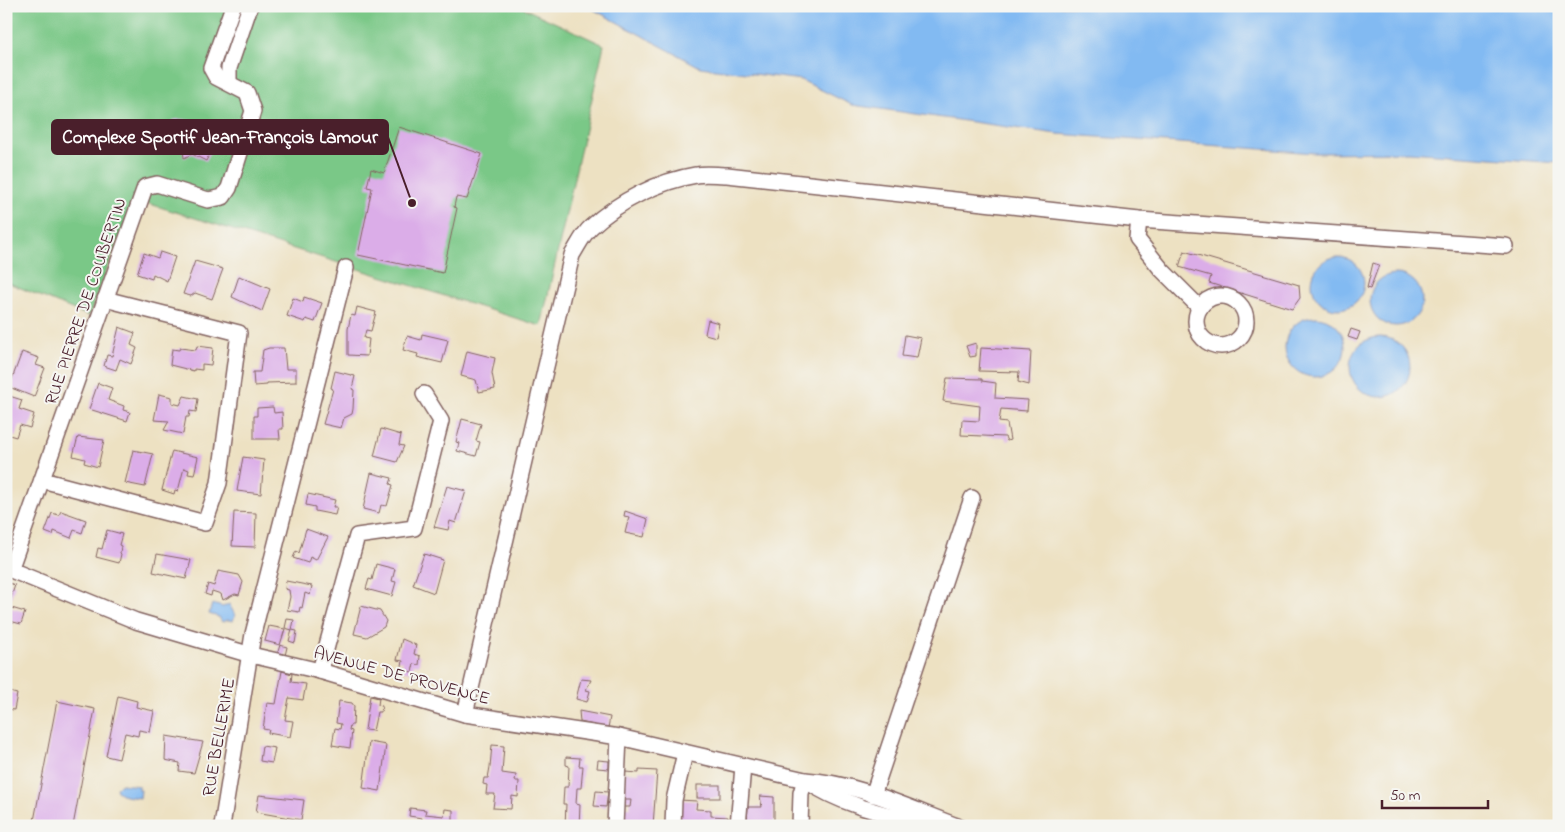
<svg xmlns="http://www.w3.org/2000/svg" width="1565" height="832" font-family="'Indie Flower',sans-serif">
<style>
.green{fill:#7ac887;stroke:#627459}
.water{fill:#82baf2;stroke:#666c8e}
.building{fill:#dbade8}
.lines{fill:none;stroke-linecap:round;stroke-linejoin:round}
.minor-casing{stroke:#836360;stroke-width:18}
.minor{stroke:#fff;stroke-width:15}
.labels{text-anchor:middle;stroke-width:4;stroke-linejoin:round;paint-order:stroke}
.street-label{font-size:18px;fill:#4a1f2b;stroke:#f6f6f2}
.leader{fill:none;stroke:#4a1f2b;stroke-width:2}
.callout-dot{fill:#4a1f2b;stroke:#f6f6f2;stroke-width:2}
.callout{fill:#4a1f2b;stroke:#4a1f2b;stroke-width:2}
.callout-label{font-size:19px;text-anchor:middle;font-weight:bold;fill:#fff}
</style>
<rect width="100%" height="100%" fill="#f6f6f2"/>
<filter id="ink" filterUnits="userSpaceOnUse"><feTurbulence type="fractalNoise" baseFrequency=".02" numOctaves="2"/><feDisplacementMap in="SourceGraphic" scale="10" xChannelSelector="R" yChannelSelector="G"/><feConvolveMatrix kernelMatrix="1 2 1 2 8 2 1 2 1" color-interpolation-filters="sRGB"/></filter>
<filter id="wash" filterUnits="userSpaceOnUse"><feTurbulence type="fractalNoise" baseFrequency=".0096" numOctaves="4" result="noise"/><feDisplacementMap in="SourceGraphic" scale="20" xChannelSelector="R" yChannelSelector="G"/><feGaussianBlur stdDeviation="1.12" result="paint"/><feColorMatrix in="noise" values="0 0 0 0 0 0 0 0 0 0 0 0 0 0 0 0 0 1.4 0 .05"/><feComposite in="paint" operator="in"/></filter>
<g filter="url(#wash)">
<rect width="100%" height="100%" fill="#ede1c2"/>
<path class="green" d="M6 6H519L604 45 541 326 134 199 89 316 6 282Z"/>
<g class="water">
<path d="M587 6H1559V163L1409 152 1315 153 1057 134 852 105 801 80 700 67Z"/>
<circle cx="1338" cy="283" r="26"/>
<circle cx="1396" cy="300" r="26"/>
<circle cx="1315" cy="347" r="30"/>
<circle cx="1380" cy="367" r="30"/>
<path d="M212 604 223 607 229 604 235 615 233 621 228 620 222 622 219 617 209 614Z"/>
<path d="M122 784 139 786V790H141L140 798 125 796 117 791 116 788Z"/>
</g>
<g id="blocks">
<g class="building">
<path d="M181 119 201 122 211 129 218 137 221 143 213 147 206 161 192 154 184 158 183 150 168 143 174 129 172 120Z"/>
<path d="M399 127 482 154 467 199 456 197 454 207 457 208 443 273 358 255 372 188 367 187 371 169 384 173Z"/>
<path d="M1184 251 1299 285 1300 298 1292 309 1209 283 1211 276 1179 267Z"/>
<path d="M160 252 175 257 167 281 153 274 152 279 137 274 144 253 158 258Z"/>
<path d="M195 261 223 269 212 299 195 293 191 296 183 294Z"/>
<path d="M1373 263 1379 265 1370 289 1367 288Z"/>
<path d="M239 276 270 289 262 311 232 297Z"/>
<path d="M304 297 322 303 315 322 306 319 305 322 287 316 293 298 303 302Z"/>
<path d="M357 307 376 312 371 331 366 330 364 338 369 339 367 356 348 355V329L351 315 355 316Z"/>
<path d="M708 320 719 323 716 337 705 334Z"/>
<path d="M119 327 135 333 131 345 137 348 131 364 120 359 116 370 104 366 107 355 112 356Z"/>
<path d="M1351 329 1360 332 1357 340 1348 337Z"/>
<path d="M422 334 448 340 442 363 417 357 418 354 403 350 407 336 421 340Z"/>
<path d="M905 335 921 338 917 358 902 356Z"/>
<path d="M976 343V356L970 357 966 346Z"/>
<path d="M197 346 213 348 211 365 202 364V370L194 369V371L170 365 172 349 179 350 180 348 196 350Z"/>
<path d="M269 348H284L286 369H296V382L267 383V385L254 386 253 372H260L263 350Z"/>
<path d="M981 348 1031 351 1029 385 1018 382 1019 372 979 371Z"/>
<path d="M467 351 495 358 492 373 495 389 479 392 476 380 461 376Z"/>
<path d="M22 352 39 358 36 365 45 368 34 397 9 387Z"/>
<path d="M335 371 355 376 352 389 354 390 353 409 352 414 344 418 341 428 323 424 333 389 331 388Z"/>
<path d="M947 378 982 379V381L996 383 995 398 1028 400 1027 411 1001 409 999 422 1007 423 1010 440 1007 441 1005 437 961 435 962 420 979 421 980 406 943 401Z"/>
<path d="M98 383 112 388 108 400 124 406 123 410 130 412 127 421 89 409Z"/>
<path d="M159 394 172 397V403L180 405 184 396 198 399 196 412 190 411 189 417H186L183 434 164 430 169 421 154 420Z"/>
<path d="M6 395 22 400 19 409 34 414 30 428 20 425 16 437 6 434Z"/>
<path d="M273 407 274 413 282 412 283 429H279L280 439H254V416H257V408Z"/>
<path d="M462 419 481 424 476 441 480 442 476 456 457 451 459 443 456 442Z"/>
<path d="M381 429 401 435 399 445 404 446 397 462 374 456Z"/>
<path d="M78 437 104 440 98 467 84 463 85 459 73 456Z"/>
<path d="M133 450 153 454 145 487 125 483Z"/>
<path d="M172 451 198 457 194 475 188 474 189 470 184 468 178 491 175 490 174 494 162 490Z"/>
<path d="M243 457 264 460 261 494 237 491Z"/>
<path d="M371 473 392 478 390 484 393 485 387 506 381 505 379 513 363 509Z"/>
<path d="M447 486 466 491 456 523 450 521 448 530 434 527Z"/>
<path d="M308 494 335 500 333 507H337L335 515 315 511V507L306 505Z"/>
<path d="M61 511 86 520 82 533 74 530 71 538 54 531 53 535 45 532 52 513 59 515Z"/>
<path d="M625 511 648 519 644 537 625 533 629 517 624 516Z"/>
<path d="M234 512 256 513 255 547 232 546Z"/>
<path d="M306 529 328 537 316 560 310 557 308 563 293 558 296 551 299 553Z"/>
<path d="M107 530 122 534 119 545 121 546 120 553 121 554 119 563 96 557 98 548 102 549Z"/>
<path d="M157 554 191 560 186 579 153 572Z"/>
<path d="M424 554 443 560 434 593 413 585Z"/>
<path d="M376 564 395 569 392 581 396 582 392 596 366 589 369 579 372 580Z"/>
<path d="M218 571 239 575 243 582 239 595 235 594 223 600 221 594 212 591 211 596 205 594 208 584 214 586Z"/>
<path d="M286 581 312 586 310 595 305 593 302 608 300 607 299 612 287 610 290 597 289 590 285 589Z"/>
<path d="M6 582 15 585 8 607 25 612 21 624 6 620Z"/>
<path d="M361 606 380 611 386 621 384 627 367 637 354 634Z"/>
<path d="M287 619 294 620 292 630 285 628Z"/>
<path d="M269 626 285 629 280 645 287 647 284 660 276 658 280 645 265 641Z"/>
<path d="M292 630 297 631 295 643 289 641Z"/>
<path d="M402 639 416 645 414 654 420 656 419 665 414 664 412 672 401 670 403 661 397 660Z"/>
<path d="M282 671 292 674 291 682 306 684 303 700 289 698 285 720 293 721 290 737 268 733 269 730 263 729 267 703 276 704Z"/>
<path d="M581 679 591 680 586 690 590 691 587 702 576 699Z"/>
<path d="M6 691 17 694 14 710 6 709Z"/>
<path d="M118 696 137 701 136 707 154 711 150 732 139 730 138 736 125 733 119 759 106 756Z"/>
<path d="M370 696 379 698 378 705 382 706 381 712H377L373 731 365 730Z"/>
<path d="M57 701 95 709 73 826H33Z"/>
<path d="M339 701 352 703 354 706 353 725H350L349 730 352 731 350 748 332 745 335 728 340 729 341 724 336 723Z"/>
<path d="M579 711 610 717 608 728 580 722Z"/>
<path d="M166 736 203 742 194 773 179 771 180 763 165 760Z"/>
<path d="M369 742 386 745 380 791 363 788Z"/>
<path d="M492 745 504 746 502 773 516 775 515 781H519L518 797 512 796 511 809 493 808 495 794H486L487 785 483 784 484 778H488L490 767Z"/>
<path d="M262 746 275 748 272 763 260 761Z"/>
<path d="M566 757 580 758 579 766H583L581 788H577L576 804 580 805 579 826H565L566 804H563L564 787H568L569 766 566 765Z"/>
<path d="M598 760 609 761V769L597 768Z"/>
<path d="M639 770 657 771 653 826H622L623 807H630L631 800H623L625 772 639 773Z"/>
<rect x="697" y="785" width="23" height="13"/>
<path d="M596 791 608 792 606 807 594 806Z"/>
<path d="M259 795 304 800 301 820 256 812Z"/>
<path d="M760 796 774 797V826H760L761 823 747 822 748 807H762Z"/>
<path d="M679 800 697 801 696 809 711 810V816L728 817V826H695V823L678 822Z"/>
<path d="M410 808 426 810 425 814 444 816 445 809 453 810V826H421L422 818 409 816Z"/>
</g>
</g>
</g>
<g filter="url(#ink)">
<use href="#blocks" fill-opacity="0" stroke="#836360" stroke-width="1"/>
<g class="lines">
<g class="minor-casing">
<g id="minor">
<path d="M229 83V68L250 6"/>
<path d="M1139 220 1137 239 1162 270 1200 308"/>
<circle cx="1221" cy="321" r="25"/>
<path d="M42 480 205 523 219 483 239 333 105 299"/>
<path d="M6 568 136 621 251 655 320 671 465 714 619 737 805 780C857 783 909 808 957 826"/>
<path d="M10 570 145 187 157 184 208 200 223 197 229 188 253 111 247 93 216 77 211 68 233 6"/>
<path d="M320 671 357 536 414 528 441 421 424 394"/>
<path d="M465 714 572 255C578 246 583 234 591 227 619 201 659 181 696 175 706 173 717 175 727 175L1139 220 1506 246"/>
<path d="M873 795 972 498"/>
<path d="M222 826 253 634 346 268"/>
<path d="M615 826 619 737"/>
<path d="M673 826 674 800 685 753"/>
<path d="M738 826 743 766"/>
<path d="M800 826 801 793 805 780C842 806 889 815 933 826"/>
</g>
</g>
<use href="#minor" class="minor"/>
</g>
</g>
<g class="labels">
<g class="street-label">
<text transform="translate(85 301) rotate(-71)" y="6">RUE PIERRE DE COUBERTIN</text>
<text transform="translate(402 675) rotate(15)" y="6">AVENUE DE PROVENCE</text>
<text transform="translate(218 737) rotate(-80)" y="6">RUE BELLERIME</text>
</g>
</g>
<path class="leader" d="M412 203L388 137"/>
<circle class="callout-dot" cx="412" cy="203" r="5"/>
<rect class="callout" x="52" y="120" width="336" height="34" rx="5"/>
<g class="callout-label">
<text x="220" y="143">Complexe Sportif Jean-François Lamour</text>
</g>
<rect width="1565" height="832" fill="none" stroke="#f6f6f2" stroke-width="25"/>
<path d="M1382 800v8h106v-8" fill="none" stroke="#4a1f2b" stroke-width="2.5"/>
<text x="1390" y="800" font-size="15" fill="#4a1f2b" stroke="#f6f6f2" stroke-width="4" paint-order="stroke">50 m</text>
</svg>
